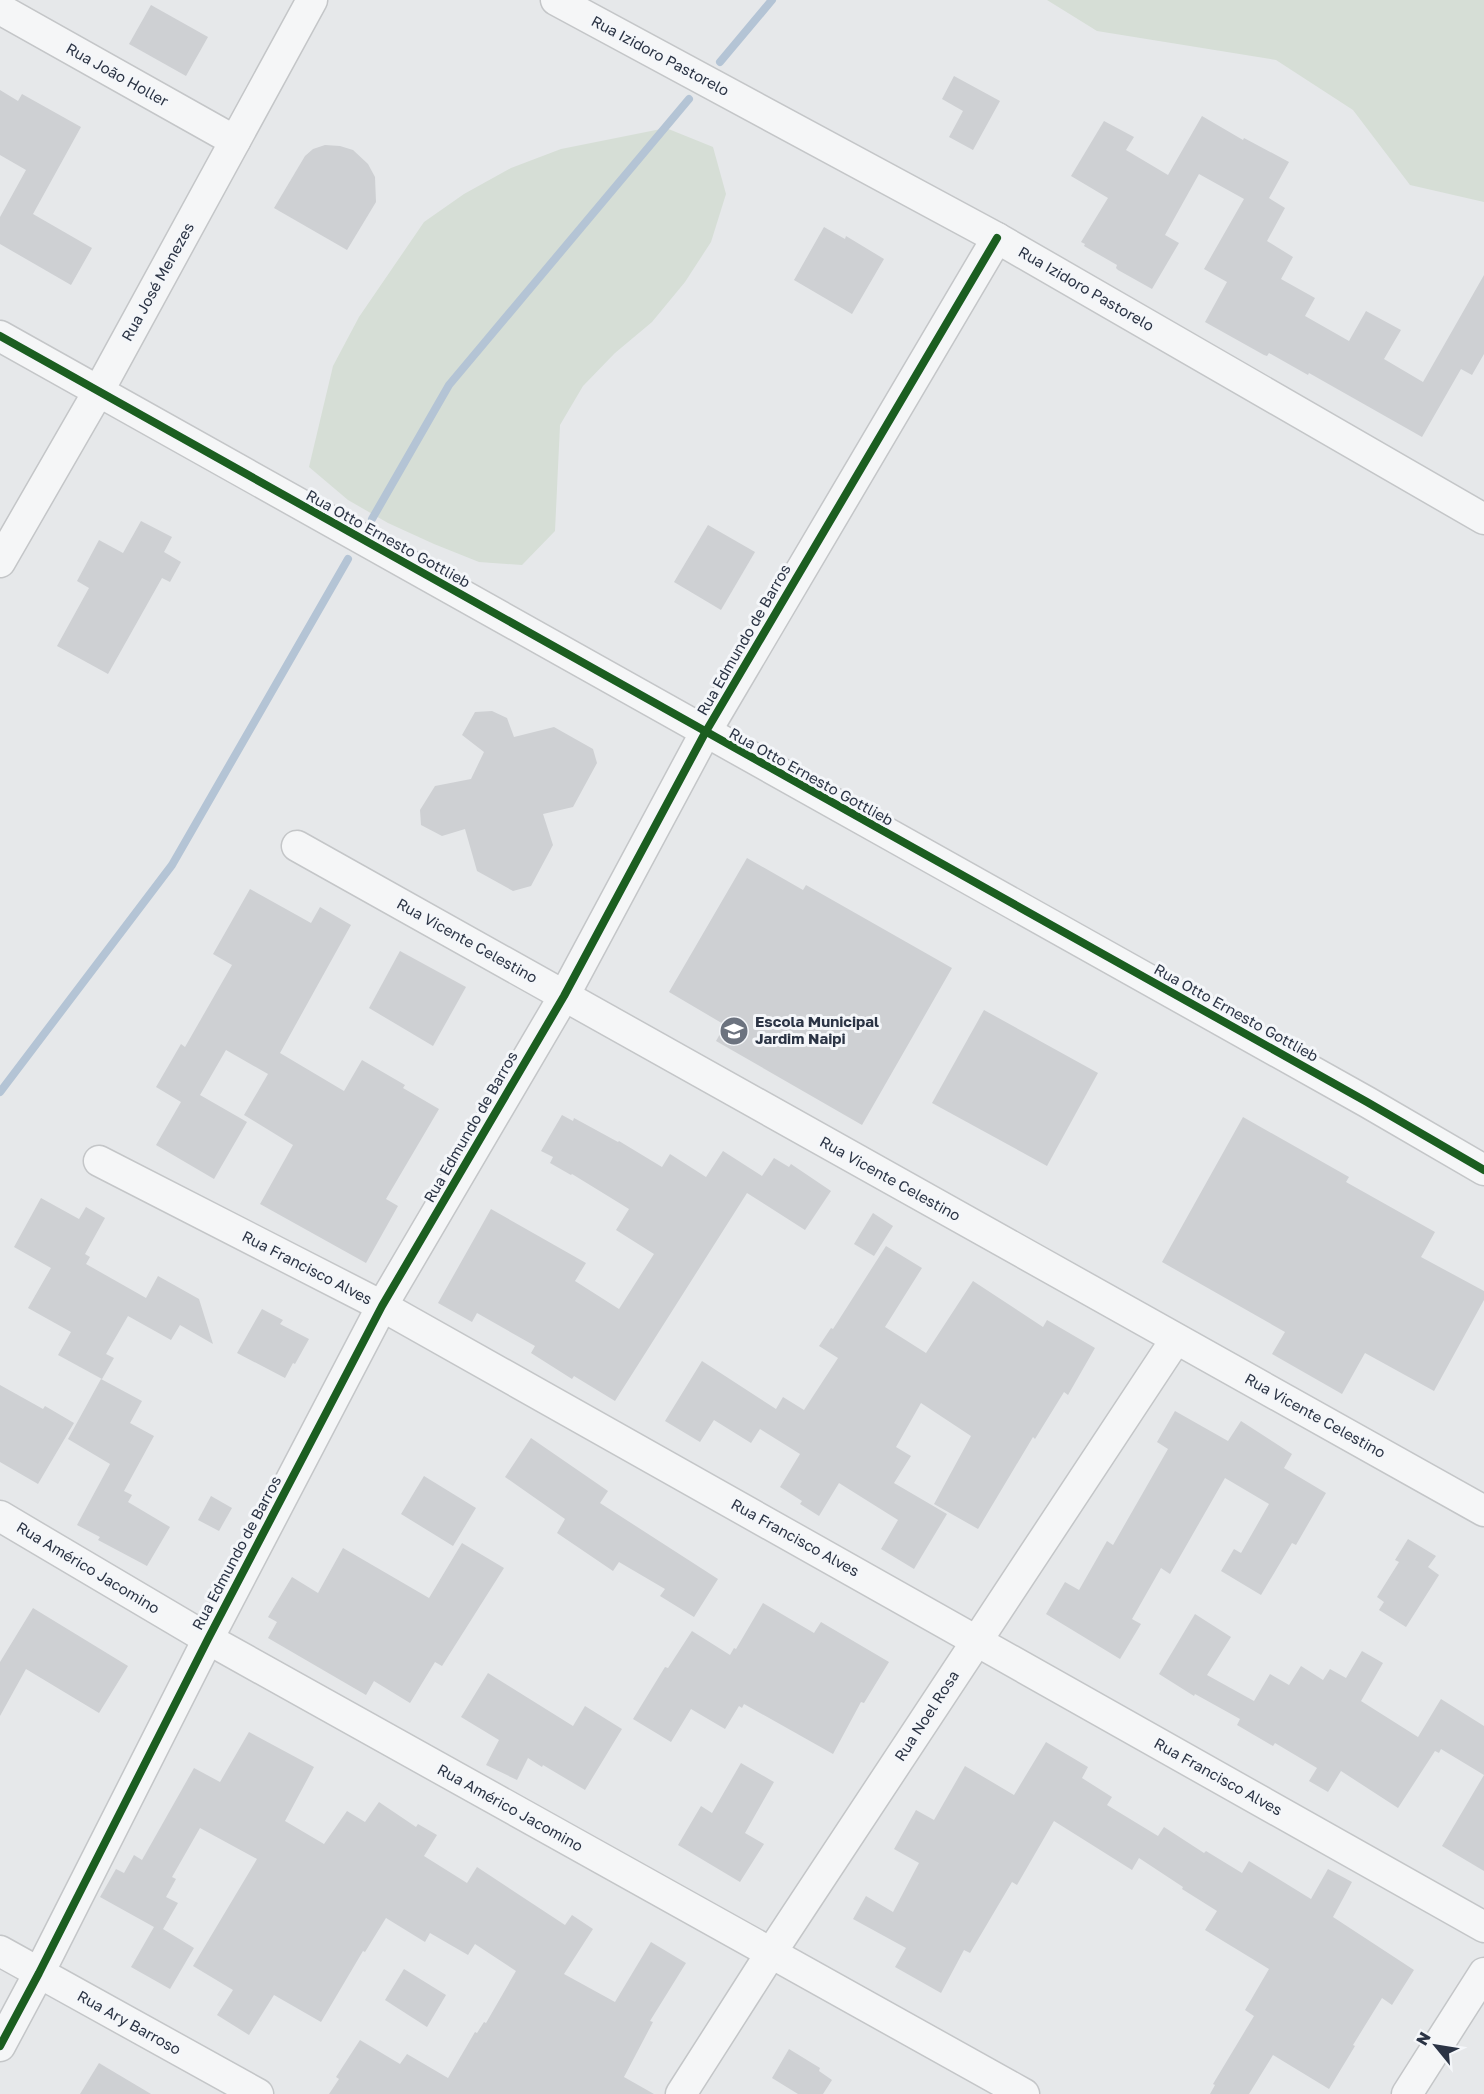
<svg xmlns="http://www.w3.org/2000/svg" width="1484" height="2094" font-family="'Golos Text',sans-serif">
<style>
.green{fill:#d6ded6}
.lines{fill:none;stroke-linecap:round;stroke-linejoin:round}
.stream{stroke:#b4c4d5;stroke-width:8}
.building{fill:#ced0d3}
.minor-casing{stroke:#c4c6c8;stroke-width:33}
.minor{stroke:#f5f6f7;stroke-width:30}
.cycleway-casing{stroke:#f4f6f9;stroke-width:11}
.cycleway{stroke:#1b5e20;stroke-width:8}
.labels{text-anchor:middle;stroke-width:6;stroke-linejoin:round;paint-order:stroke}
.street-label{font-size:15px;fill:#2b3445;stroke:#f4f6f9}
.poi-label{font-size:15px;font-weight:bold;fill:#2b3445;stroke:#f4f6f9;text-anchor:start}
</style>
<rect width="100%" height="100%" fill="#e6e8ea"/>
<g class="green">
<path d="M1047 0H1484V202L1410 185 1353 110 1276 60 1097 31Z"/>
<path d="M666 128 713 147 726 194 711 242 685 282 652 322 615 353 583 386 560 425 555 531 522 565 479 562 434 544 388 523 348 500 309 467 333 366 359 317 424 222 464 194 511 168 561 149Z"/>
</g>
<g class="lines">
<g class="stream">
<path d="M720 62 772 0"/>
<path d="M372 519 449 385 689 99"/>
<path d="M0 1092 172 865 348 559"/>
</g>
</g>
<g class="building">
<path d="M151 5 208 37 186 76 129 44Z"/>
<path d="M954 76 1000 101 973 150 949 137 963 111 942 99Z"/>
<path d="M0 90 18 101 22 94 81 127 33 214 92 248 71 285 0 244V217L26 170 0 155Z"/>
<path d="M1202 116 1243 140 1244 138 1289 162 1269 198 1285 208 1267 241 1293 257 1281 279 1315 298 1305 316 1349 341 1366 311 1401 330 1384 359 1423 382 1484 275V354L1472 375 1461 369 1422 437 1309 373 1308 375 1269 353 1267 356 1264 355 1205 322 1227 282 1204 269 1244 199 1199 174 1165 235 1179 243 1152 289 1118 270 1116 268 1117 265 1084 246 1085 244 1081 242 1108 198 1071 176 1104 121 1134 137 1126 150 1168 175Z"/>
<path d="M325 145 340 146 353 150 368 164 375 177 376 202 347 250 274 208 305 156 313 149Z"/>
<path d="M824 227 845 239 846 236 884 259 852 314 794 280Z"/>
<path d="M141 521 172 537 164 552 181 562 170 582 162 578 108 674 57 646 89 588 77 581 99 540 123 553Z"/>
<path d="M708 525 755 552 721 610 674 582Z"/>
<path d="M492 711 507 718 514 737 554 727 593 749 597 763 573 807 543 814 553 845 531 886 513 891 477 871 465 829 442 836 421 825 420 810 435 786 471 779 484 752 462 735 475 712Z"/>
<path d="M747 858 803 890 806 885 952 968 862 1125 716 1041 725 1025 669 992Z"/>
<path d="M250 889 311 923 320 907 351 925 280 1053 344 1091 362 1060 405 1085 403 1088 439 1109 386 1199 398 1206 366 1263 260 1204 293 1145 244 1115 268 1074 226 1050 200 1095 247 1122 214 1179 156 1145 181 1102 156 1087 181 1044 185 1047 232 965 213 954Z"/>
<path d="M400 951 466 987 433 1046 369 1008Z"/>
<path d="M984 1010 1098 1073 1047 1166 932 1103Z"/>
<path d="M562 1115 573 1121 574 1118 618 1142 619 1141 662 1167 670 1154 706 1177 723 1151 762 1176 774 1158 789 1167 791 1164 831 1191 805 1230 747 1193 615 1401 574 1376 572 1379 531 1353 535 1346 477 1313 472 1322 438 1303 491 1209 586 1263 575 1281 619 1309 654 1254 616 1230 629 1209 572 1174 571 1175 550 1163 553 1157 541 1151Z"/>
<path d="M1243 1117 1349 1177 1346 1182 1435 1232 1421 1257 1484 1291V1300L1434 1391 1365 1353 1342 1394 1272 1354 1285 1332 1162 1262Z"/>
<path d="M41 1198 79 1219 86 1207 105 1218 85 1254 90 1257 86 1264 146 1298 158 1276 199 1299 213 1344 180 1325 171 1340 128 1316 106 1354 114 1358 102 1379 58 1355 71 1332 28 1308 51 1268 14 1247Z"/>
<path d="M873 1213 893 1226 874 1256 854 1244Z"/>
<path d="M886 1246 922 1268 885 1327 926 1353 973 1281 1043 1327 1047 1320 1095 1348 1068 1395 1064 1392 1035 1439 1033 1437 978 1529 934 1504 971 1436 921 1403 896 1447 911 1456 894 1483 947 1514 914 1569 881 1549 898 1520 839 1483 819 1516 800 1504 802 1501 780 1487 800 1454 760 1429 751 1443 714 1420 700 1442 665 1421 702 1361 776 1409 783 1397 804 1410 838 1358 819 1346 831 1328 833 1329Z"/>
<path d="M262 1309 283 1320 280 1324 309 1339 295 1364 293 1363 285 1378 237 1353Z"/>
<path d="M101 1379 142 1401 130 1423 154 1436 124 1491 132 1495 128 1502 170 1527 147 1566 98 1540 100 1537 77 1525 110 1464 68 1439Z"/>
<path d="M0 1385 43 1409 45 1406 74 1423 38 1484 0 1462Z"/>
<path d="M1175 1411 1228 1441 1241 1421 1292 1454 1284 1468 1326 1493 1296 1545 1292 1543 1261 1595 1221 1571 1234 1549 1241 1553 1269 1504 1225 1478 1170 1574 1161 1568 1132 1619 1141 1624 1120 1659 1046 1614 1065 1582 1079 1590 1107 1541 1113 1545 1168 1449 1157 1442Z"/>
<path d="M531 1438 608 1491 600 1503 718 1579 694 1617 660 1596 665 1589 619 1562 613 1571 557 1533 565 1519 505 1477Z"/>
<path d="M424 1476 476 1508 453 1546 401 1514Z"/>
<path d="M211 1496 232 1508 219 1531 198 1520Z"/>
<path d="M1408 1539 1436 1556 1428 1567 1439 1575 1406 1627 1379 1610 1384 1602 1377 1597 1399 1562 1395 1560Z"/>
<path d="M462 1543 504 1568 442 1666 435 1662 410 1703 374 1681 366 1695 268 1638 277 1622 268 1617 292 1577 318 1593 343 1548 429 1598Z"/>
<path d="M763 1603 814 1633 821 1622 889 1662 864 1703 861 1702 833 1754 744 1704 742 1708 739 1706 725 1729 691 1709 671 1742 633 1719 665 1667 668 1668 692 1631 730 1655 734 1648 736 1649Z"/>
<path d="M33 1608 128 1666 99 1713 26 1669 0 1716V1662Z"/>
<path d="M1195 1614 1231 1637 1207 1675 1254 1701 1270 1674 1289 1685 1301 1666 1323 1680 1330 1669 1346 1678 1362 1651 1383 1663 1361 1701 1418 1737 1441 1699 1484 1726V1871L1442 1846 1484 1775 1441 1749 1439 1753 1435 1751 1398 1808 1341 1771 1328 1792 1309 1781 1317 1768 1275 1743 1273 1746 1237 1725 1240 1719 1195 1694 1194 1696 1159 1674Z"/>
<path d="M488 1673 573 1726 585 1706 622 1729 585 1790 543 1765 542 1767 528 1758 517 1780 486 1765 499 1740 461 1717Z"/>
<path d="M249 1732 314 1767 285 1821 324 1844 347 1811 365 1822 379 1802 416 1827 418 1824 437 1835 424 1856 467 1883 477 1867 565 1925 572 1915 593 1929 564 1974 615 2002 651 1942 686 1963 650 2021 653 2022 624 2077 654 2094H329L339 2079 336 2077 360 2040 400 2064 407 2054 448 2078 475 2032 477 2033 484 2022 486 2023 516 1971 475 1944 468 1955 430 1933 425 1942 386 1918 365 1952 363 1951 321 2022 274 1995 249 2035 217 2015 233 1990 193 1966 257 1859 200 1828 172 1877 176 1879 166 1897 178 1903 163 1929 194 1948 170 1989 131 1967 154 1927 100 1897 116 1869 124 1873 134 1855 142 1860 194 1768 220 1782Z"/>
<path d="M1046 1742 1088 1767 1082 1778 1112 1797 1107 1805 1158 1836 1164 1827 1204 1853 1206 1851 1242 1873 1249 1861 1311 1899 1328 1869 1352 1882 1333 1917 1414 1970 1392 2005 1382 1998 1353 2045 1355 2046 1329 2089 1273 2055 1249 2094H1210L1215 2085 1213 2084 1254 2016 1245 2010 1269 1969 1205 1930 1217 1911 1182 1889 1183 1887 1139 1858 1132 1870 1054 1821 1017 1885 1012 1882 970 1953 964 1950 941 1993 895 1967 906 1948 853 1919 866 1896 893 1912 919 1863 894 1849 916 1810 934 1820 965 1766 1014 1795Z"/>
<path d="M741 1763 774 1782 745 1833 764 1844 740 1882 678 1845 701 1806 712 1813Z"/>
<path d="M404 1969 446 1995 427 2027 385 2000Z"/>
<path d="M789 2049 820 2068 819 2071 832 2080 823 2094H798L772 2078Z"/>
<path d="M99 2063 151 2094H80Z"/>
</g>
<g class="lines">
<g class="minor-casing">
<g id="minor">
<path d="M556 0 997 238 1484 519"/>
<path d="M0 9 235 141"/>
<path d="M0 336 1367 1102 1484 1170"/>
<path d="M0 562 98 392 312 0"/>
<path d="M297 846 1484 1511"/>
<path d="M99 1161 382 1306 1484 1927"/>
<path d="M0 1516 208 1639 1024 2094"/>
<path d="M0 1951 258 2094"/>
<path d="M0 2046 39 1973 208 1639 382 1306 564 996 705 733 997 238"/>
<path d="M681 2094 771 1953 1176 1339"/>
<path d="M1407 2094 1484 1973"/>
</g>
</g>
<use href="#minor" class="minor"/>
<g class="cycleway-casing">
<g id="cycleway">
<path d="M0 336 1367 1102 1484 1170"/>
<path d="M0 2046 39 1973 208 1639 382 1306 564 996 705 733 997 238"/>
</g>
</g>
<use href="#cycleway" class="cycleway"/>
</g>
<defs>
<g id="school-disc" transform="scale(1.5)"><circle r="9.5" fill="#6c737f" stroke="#f4f6f9"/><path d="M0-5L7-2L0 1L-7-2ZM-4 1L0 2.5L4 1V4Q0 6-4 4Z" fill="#fff"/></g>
</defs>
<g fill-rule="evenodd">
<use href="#school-disc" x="734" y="1031"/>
</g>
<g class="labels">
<g class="street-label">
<text transform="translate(660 56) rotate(28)" y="5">Rua Izidoro Pastorelo</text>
<text transform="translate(117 75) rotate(29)" y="5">Rua João Holler</text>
<text transform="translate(158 282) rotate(-61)" y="5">Rua José Menezes</text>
<text transform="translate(1086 289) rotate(30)" y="5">Rua Izidoro Pastorelo</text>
<text transform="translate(388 539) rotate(29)" y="5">Rua Otto Ernesto Gottlieb</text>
<text transform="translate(744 640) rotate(-60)" y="5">Rua Edmundo de Barros</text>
<text transform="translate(811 777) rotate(29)" y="5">Rua Otto Ernesto Gottlieb</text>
<text transform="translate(467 941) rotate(29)" y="5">Rua Vicente Celestino</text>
<text transform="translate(1236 1013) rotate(29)" y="5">Rua Otto Ernesto Gottlieb</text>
<text transform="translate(471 1127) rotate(-60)" y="5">Rua Edmundo de Barros</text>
<text transform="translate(890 1179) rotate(29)" y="5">Rua Vicente Celestino</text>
<text transform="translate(307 1268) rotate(27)" y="5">Rua Francisco Alves</text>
<text transform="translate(1315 1416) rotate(29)" y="5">Rua Vicente Celestino</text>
<text transform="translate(795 1538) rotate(29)" y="5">Rua Francisco Alves</text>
<text transform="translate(237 1553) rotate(-62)" y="5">Rua Edmundo de Barros</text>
<text transform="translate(88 1568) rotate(31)" y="5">Rua Américo Jacomino</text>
<text transform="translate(927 1716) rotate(-57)" y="5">Rua Noel Rosa</text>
<text transform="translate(1218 1777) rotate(29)" y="5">Rua Francisco Alves</text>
<text transform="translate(510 1808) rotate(29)" y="5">Rua Américo Jacomino</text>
<text transform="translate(129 2023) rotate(29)" y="5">Rua Ary Barroso</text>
</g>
<g class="poi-label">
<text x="755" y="1027">Escola Municipal<tspan x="755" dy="17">Jardim Naipi</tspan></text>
</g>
</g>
<g transform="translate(1436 2046) rotate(300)" stroke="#f4f6f9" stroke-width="4.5" paint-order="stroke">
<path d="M0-4.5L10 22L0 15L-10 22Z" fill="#2b3445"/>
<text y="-9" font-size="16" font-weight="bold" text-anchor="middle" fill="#2b3445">N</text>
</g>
</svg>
